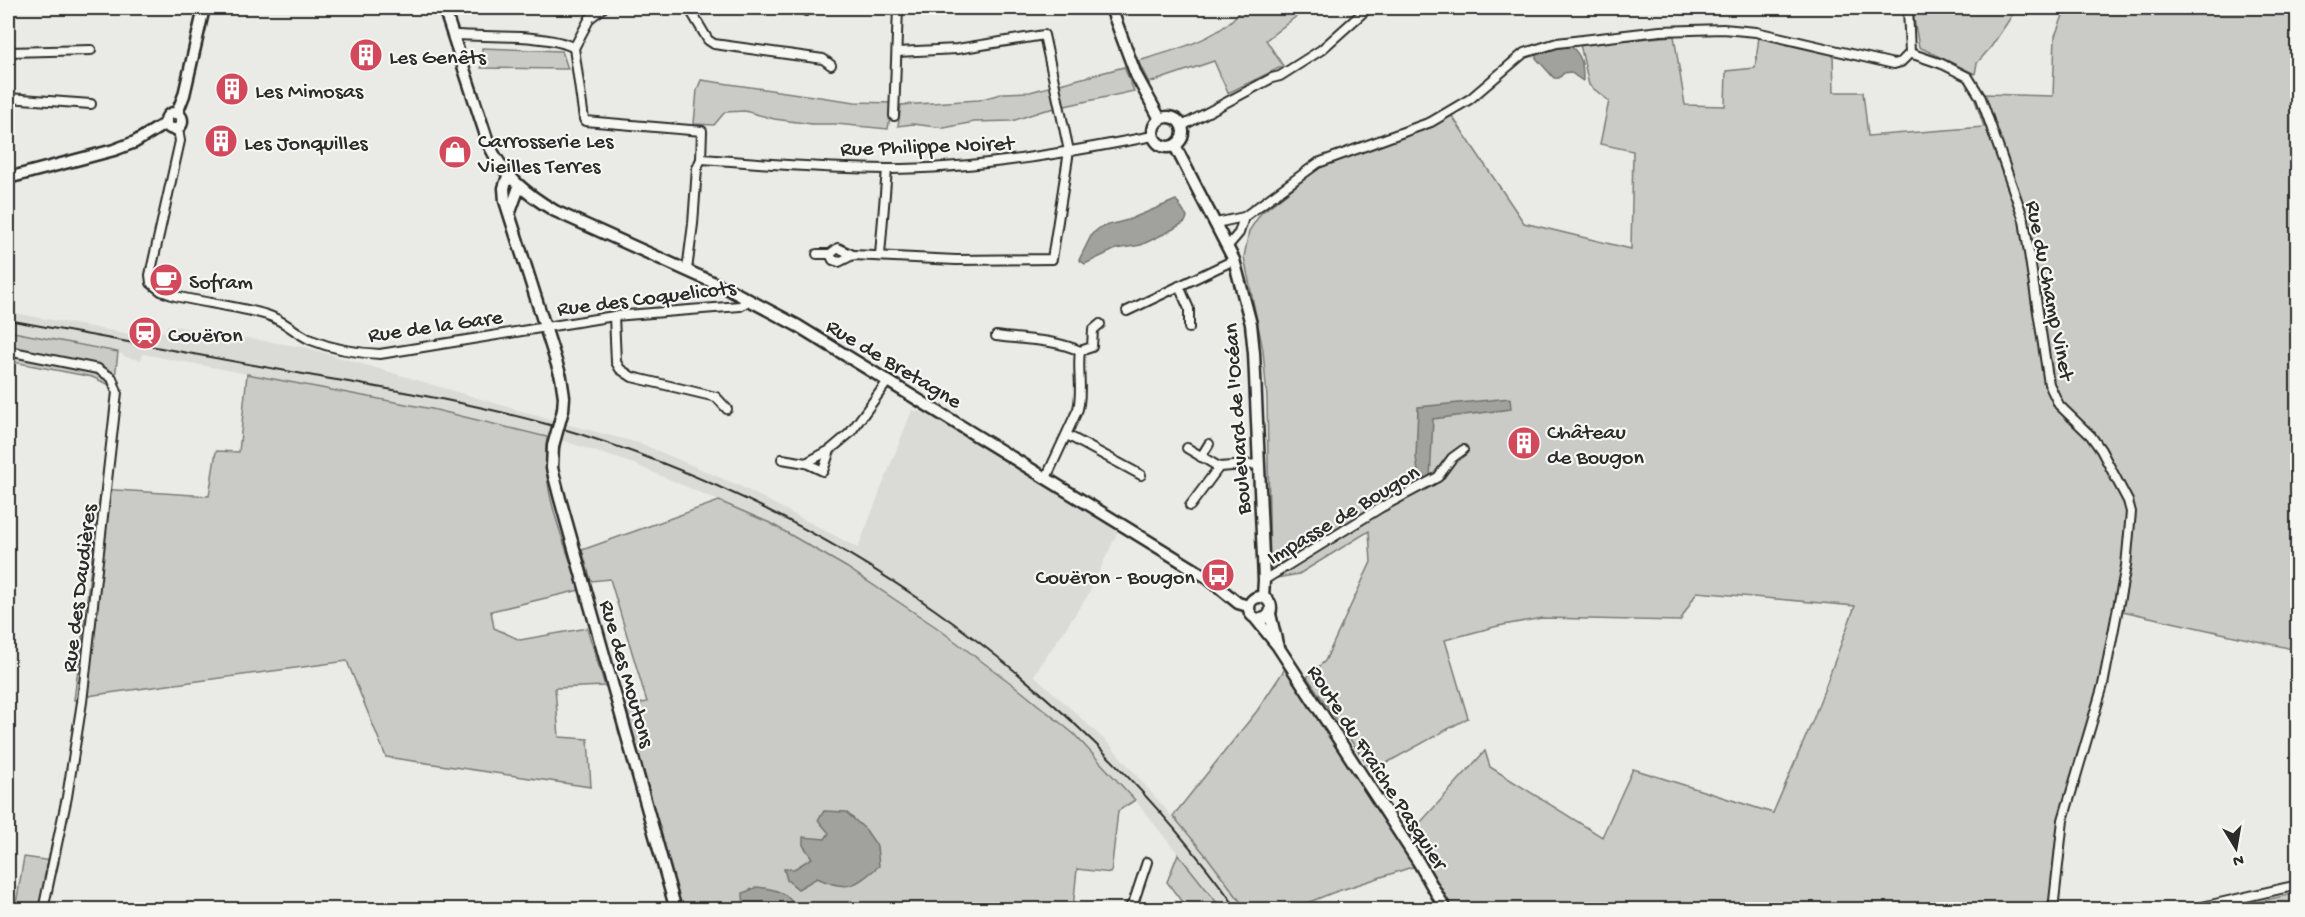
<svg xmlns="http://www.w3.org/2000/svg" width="2305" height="917" font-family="'Gochi Hand',sans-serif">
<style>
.built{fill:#dadad6}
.green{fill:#cacac7;stroke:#7a7a79;stroke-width:1.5}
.water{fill:#a1a19e;stroke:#727270;stroke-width:1.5}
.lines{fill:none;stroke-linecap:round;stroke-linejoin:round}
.minor-casing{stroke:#2b2b2b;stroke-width:12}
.tertiary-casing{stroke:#2b2b2b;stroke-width:15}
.secondary-casing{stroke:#2b2b2b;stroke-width:15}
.minor{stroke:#f6f6f2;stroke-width:8}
.tertiary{stroke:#f6f6f2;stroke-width:10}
.secondary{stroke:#f6f6f2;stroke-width:10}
.rail{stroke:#2b2b2b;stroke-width:2}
.tertiary-bridge-casing{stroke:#2b2b2b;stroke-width:15;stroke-linecap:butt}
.tertiary-bridge{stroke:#f6f6f2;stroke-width:10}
.labels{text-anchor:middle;stroke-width:4.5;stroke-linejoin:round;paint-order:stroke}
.poi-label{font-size:22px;fill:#2b2b2b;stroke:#f6f6f2;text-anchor:start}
.street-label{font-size:22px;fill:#2b2b2b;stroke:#f6f6f2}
</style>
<rect width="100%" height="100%" fill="#eaeae6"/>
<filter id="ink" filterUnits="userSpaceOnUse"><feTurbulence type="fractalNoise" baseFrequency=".0167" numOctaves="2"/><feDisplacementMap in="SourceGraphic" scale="12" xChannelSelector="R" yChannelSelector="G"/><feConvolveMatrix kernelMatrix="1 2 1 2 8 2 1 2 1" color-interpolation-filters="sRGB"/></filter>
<g filter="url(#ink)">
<g class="built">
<path d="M8 312 129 334 131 326 165 332 167 325 308 348 555 421 550 438 432 409 143 354 141 360 126 357 118 352 8 331Z"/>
<path d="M912 410 924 413 1119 529 1088 595 1034 675 1110 745 1208 858 1246 909H1222L1135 800 1074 735 1016 687 936 627 846 567 770 523 634 464 561 440 566 424 642 444 742 487 858 548Z"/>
</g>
<g class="green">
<path d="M1241 8H1307L1266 40 1283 66 1228 93 1214 61 1149 83 1138 61C1168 52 1226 38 1241 8Z"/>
<path d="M1912 8H2017L1991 47 1977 63 1975 74 1919 47Z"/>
<path d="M2066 8H2297V650L2118 610 2103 685 2063 820 2051 909H1452L1410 834 1485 751 1490 767 1602 837 1633 769 1773 813 1813 720 1855 606 1697 592 1680 621 1542 618 1498 626 1445 640 1468 718 1372 771 1307 677 1325 661 1371 562 1369 531 1299 574 1277 578 1270 573 1267 398 1263 350 1244 257 1249 231 1261 213 1324 164 1452 116 1524 223 1631 249 1633 151 1600 144 1609 101 1589 85 1580 44 1674 36 1685 105 1725 106 1726 71 1755 68 1759 37 1833 54 1834 92H1863L1868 136 1984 127 1975 100 1984 94 2053 96 2055 36Z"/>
<path d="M482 48 562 51 568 69 481 68Z"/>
<path d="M1124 67 1134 91 1042 111 1012 121 974 122 944 128 913 124 898 126 901 105 979 100 1004 93 1030 92Z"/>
<path d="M701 80 855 102 892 103 888 129 836 124H812L774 119 745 111 725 112 714 125 694 124 697 90Z"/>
<path d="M8 331 118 352 114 387 92 377 8 361Z"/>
<path d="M247 374 432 409 547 437C540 490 564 540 580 590L491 611 494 628 520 640 587 628 605 686 555 688 559 737 588 739 591 787 386 757 347 661 94 695 74 700 101 489 209 496 216 451 239 452Z"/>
<path d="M719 501 770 523 846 567 936 627 1016 687 1074 734 1135 800 1118 811 1111 873 1077 869 1073 908 1048 906V910L681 909 626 707 647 702 610 579 591 581 582 550Z"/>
<path d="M1286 667 1415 866 1332 893 1292 909H1246L1208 858 1173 816 1257 711Z"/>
<path d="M1178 854 1222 909H1187L1167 882Z"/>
<path d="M24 857 59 862 46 909 15 910Z"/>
<path d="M2297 893V909H2225Z"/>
</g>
<g class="water">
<path d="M1571 46C1583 57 1583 65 1583 81L1570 72 1564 73 1559 78H1554L1536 58V54L1547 50Z"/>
<path d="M1176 200 1187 217 1185 222 1168 232 1141 245 1116 249 1085 264 1079 260 1092 234 1101 227 1128 220Z"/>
<path d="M1510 398 1511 409 1433 419 1430 479H1419L1416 457 1418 407Z"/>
<path d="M824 811 846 812 866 830 877 846 879 866C854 887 848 892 817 878L798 889 787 880 784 869H794L812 858 803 845V837L825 839 829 833 818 820Z"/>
<path d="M757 887C775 889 789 892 796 909H744L743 893Z"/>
</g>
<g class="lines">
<g class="minor-casing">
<g id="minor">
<path d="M689 8 708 40 714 44 823 59 831 65"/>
<path d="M806 11 807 8"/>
<path d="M453 37 458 35C486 37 552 34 574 48L590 18 603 8"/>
<path d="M574 48 584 119 585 121 702 131 701 159C762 163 825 169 887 169 976 169 1065 153 1153 136"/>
<path d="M8 52 91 50"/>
<path d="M1910 53 1942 64 1968 77 1981 98 2024 220 2049 384 2059 405 2091 436 2101 450 2128 501 2131 512 2126 566 2103 685 2063 820 2053 910"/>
<path d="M8 98 91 104"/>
<path d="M894 116 898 8"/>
<path d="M1182 126 1272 78 1280 76 1321 50 1368 8"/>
<path d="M178 129 180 141 150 275 151 283 161 291 175 296C205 303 237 306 267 315 284 320 295 333 311 340 333 349 357 353 380 354L614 316 740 306 750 300"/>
<path d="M1216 223 1244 217 1318 163 1431 122 1470 99 1524 53 1557 43 1660 31 1723 29 1756 32 1894 64 1901 62 1910 53 1908 8"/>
<path d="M1227 247 1239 233 1244 217"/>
<path d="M817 254H830L833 260 839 262 853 255 956 260 1052 259 1069 151 1044 35 957 49 897 52"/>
<path d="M830 254 838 248 853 255"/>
<path d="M880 255 887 169"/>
<path d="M687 270 693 224 697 168 701 159"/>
<path d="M1179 286 1189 309V328"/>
<path d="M1127 311 1234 260"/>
<path d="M614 316 616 362 620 369 632 377 716 397 727 409"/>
<path d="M996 336C1026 340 1053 339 1080 351"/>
<path d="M8 351 98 369 112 378 117 392 82 702 67 797 43 910"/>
<path d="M1067 435 1141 475"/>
<path d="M1187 448 1219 467 1190 506"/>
<path d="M1201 457 1209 444"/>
<path d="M782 459 806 463 830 450 850 433 888 381"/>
<path d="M806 463 823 471 830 450"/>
<path d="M1219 467 1259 464"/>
<path d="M1046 478 1078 409C1083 390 1077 371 1080 351L1092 347 1093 330 1100 324"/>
<path d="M1264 580 1380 508 1438 477 1452 458 1463 450"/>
<path d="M1128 910 1134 901 1147 862"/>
<path d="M2189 910 2298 885"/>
</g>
</g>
<g class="tertiary-casing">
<g id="tertiary">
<circle cx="174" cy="121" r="8"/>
<path d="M177 113 184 95 204 8"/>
<path d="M508 176 504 188 505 201 561 377 564 397 563 410"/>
<path d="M8 178 114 150 135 142 166 123"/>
<path d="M510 212 519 187"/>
<path d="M553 446 552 468 560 499 676 910"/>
</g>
</g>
<g class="secondary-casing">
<g id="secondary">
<path d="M444 8 489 145C504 176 526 194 555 211L730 290 798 326 1205 576 1238 603 1248 606"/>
<path d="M1111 8 1136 75 1160 119"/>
<circle cx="1168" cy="132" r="15"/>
<path d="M1175 146 1234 260 1251 324 1254 353 1264 580 1263 597"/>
<circle cx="1260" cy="608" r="11"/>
<path d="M1270 614 1277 644"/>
<path d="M1256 619 1277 645 1419 863 1446 910"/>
</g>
</g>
<use href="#minor" class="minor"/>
<use href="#tertiary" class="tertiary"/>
<use href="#secondary" class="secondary"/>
<path class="rail" d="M8 320C110 338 212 357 314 376 393 390 473 403 550 425 829 506 1068 675 1238 910"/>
<g class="tertiary-bridge-casing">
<path id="tertiary-bridge" d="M553 446 563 410"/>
</g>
<use href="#tertiary-bridge" class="tertiary-bridge"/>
</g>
</g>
<defs>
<g id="building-disc" transform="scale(1.725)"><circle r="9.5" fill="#d1495b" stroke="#f6f6f2"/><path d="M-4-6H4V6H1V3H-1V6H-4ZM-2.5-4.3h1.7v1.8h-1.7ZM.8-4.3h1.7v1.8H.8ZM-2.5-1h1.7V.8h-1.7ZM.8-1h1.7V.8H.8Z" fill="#fff"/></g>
<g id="shop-disc" transform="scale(1.725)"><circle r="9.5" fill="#d1495b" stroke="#f6f6f2"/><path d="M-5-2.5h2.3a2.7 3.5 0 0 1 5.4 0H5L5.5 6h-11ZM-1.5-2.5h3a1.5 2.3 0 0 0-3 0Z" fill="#fff"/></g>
<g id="cafe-disc" transform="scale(1.725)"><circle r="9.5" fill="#d1495b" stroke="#f6f6f2"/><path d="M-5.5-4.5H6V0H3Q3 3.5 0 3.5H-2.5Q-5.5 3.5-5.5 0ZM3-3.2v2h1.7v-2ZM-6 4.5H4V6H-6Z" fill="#fff"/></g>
<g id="station-disc" transform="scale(1.725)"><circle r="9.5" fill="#d1495b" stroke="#f6f6f2"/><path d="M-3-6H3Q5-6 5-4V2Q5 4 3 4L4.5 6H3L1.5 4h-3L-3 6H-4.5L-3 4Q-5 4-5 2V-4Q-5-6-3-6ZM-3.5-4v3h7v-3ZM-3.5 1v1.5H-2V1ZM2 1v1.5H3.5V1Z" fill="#fff"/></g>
<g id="bus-disc" transform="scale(1.725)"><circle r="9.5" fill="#d1495b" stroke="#f6f6f2"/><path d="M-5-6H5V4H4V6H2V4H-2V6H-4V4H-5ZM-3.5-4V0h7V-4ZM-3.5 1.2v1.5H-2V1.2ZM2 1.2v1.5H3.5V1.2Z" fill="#fff"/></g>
</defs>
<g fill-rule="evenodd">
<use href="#building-disc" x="366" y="55"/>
<use href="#building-disc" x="232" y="89"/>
<use href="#building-disc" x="221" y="141"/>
<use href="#shop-disc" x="455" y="152"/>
<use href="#cafe-disc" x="166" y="280"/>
<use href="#station-disc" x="145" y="333"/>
<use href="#building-disc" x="1524" y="443"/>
<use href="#bus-disc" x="1218" y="575"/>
</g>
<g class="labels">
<g class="poi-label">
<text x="389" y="63">Les Genêts</text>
<text x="255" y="97">Les Mimosas</text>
<text x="478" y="147">Carrosserie Les<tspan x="478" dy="25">Vieilles Terres</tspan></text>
<text x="244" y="149">Les Jonquilles</text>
<text x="189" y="288">Sofram</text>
<text x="168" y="341">Couëron</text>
<text x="1547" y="438">Château<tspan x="1547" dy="25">de Bougon</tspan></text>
<text x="1195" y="583" text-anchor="end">Couëron - Bougon</text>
</g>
<g class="street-label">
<text transform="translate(927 144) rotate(-2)" y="8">Rue Philippe Noiret</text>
<text transform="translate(2052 290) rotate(79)" y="8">Rue du Champ Vinet</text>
<text transform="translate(646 296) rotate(-7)" y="8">Rue des Coquelicots</text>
<text transform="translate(435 324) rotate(-8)" y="8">Rue de la Gare</text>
<text transform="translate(895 362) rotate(31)" y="8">Rue de Bretagne</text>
<text transform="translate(1235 419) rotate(-94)" y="8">Boulevard de l'Océan</text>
<text transform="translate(1342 513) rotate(-31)" y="8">Impasse de Bougon</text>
<text transform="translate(77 588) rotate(-83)" y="8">Rue des Daudières</text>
<text transform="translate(629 673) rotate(74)" y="8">Rue des Moutons</text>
<text transform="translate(1379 766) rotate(57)" y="8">Route du Fraîche Pasquier</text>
</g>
</g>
<rect width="2305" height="917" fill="none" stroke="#f6f6f2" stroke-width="30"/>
<rect x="15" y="15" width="2275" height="887" fill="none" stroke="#2b2b2b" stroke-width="2" filter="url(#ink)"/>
<g transform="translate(2236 848) rotate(169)" stroke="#f6f6f2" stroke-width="4.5" paint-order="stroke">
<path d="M0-4.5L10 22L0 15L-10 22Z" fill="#2b2b2b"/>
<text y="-9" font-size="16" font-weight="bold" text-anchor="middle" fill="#2b2b2b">N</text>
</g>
</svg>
